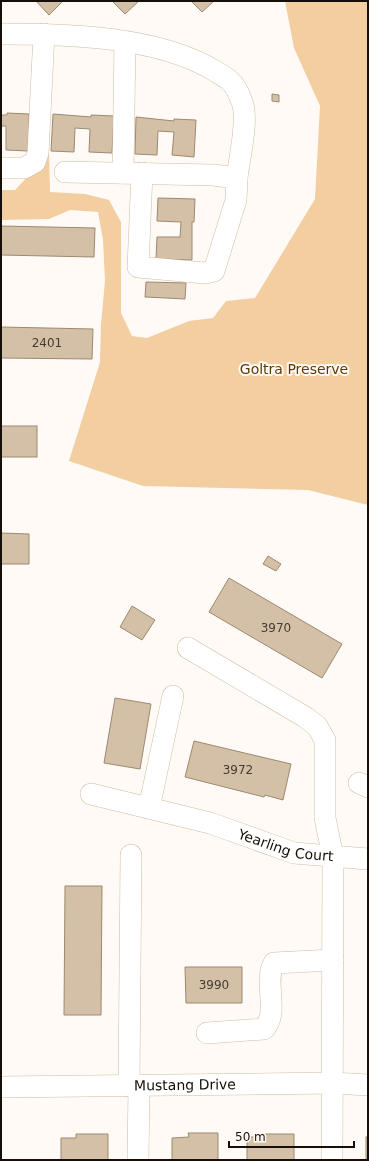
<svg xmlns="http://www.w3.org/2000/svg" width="369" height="1161" font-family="'DejaVu Sans',sans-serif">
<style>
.green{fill:#f2cea0}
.building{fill:#d4c0a7;stroke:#9c8971}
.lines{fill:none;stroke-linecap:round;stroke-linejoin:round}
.minor-casing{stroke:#d0bca3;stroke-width:22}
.minor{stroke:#fff;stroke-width:21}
.labels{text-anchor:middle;stroke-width:4;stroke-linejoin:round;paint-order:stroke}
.number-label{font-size:12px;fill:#463b2f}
.park-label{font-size:14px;fill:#5c3a00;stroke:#fffaf5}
.street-label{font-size:14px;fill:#160f07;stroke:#fffaf5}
</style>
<rect width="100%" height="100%" fill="#fffaf5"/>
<path class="green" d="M285 1H368V505L308 490 143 486 69 461 100 362 101 324 105 281 103 240 98 212 70 210 49 219 1 220V190H15L32 172 43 151H49L50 192 85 194 109 200 121 222V313L132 336 147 338 189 321 213 318 226 301 255 298 315 199 320 106 294 48Z"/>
<g class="building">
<path d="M36 1H63L49 15Z"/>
<path d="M112 1H139L125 14Z"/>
<path d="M191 1H214L202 12Z"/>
<path d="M272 94 279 95V102L272 101Z"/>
<path d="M7 113 29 114 28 151 6 150V126H1V115H7Z"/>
<path d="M53 114 91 117V115L114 116 112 153 89 152 90 129 75 128 74 152 51 151Z"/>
<path d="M136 117 174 121V119L196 120 194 157 172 155 174 132 158 131 157 155 135 154Z"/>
<path d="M158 198 195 199 194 222H192V260L156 259 157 237H180L181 222 157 221Z"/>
<path d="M1 226 95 228 94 257 1 255Z"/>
<path d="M146 282 186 283 185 299 145 297Z"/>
<path d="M1 327 93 329 92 359 1 358Z"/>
<rect x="1" y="426" width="36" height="31"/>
<path d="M1 533 29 534V564H1Z"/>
<path d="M268 556 281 564 276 571 263 564Z"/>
<path d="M229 578 342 644 322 678 209 612Z"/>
<path d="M132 606 155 620 142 640 120 627Z"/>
<path d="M115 698 151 704 140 769 104 763Z"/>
<path d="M194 741 291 764 283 800 265 795 264 797 185 777Z"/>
<path d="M65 886H102L101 1015H64Z"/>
<path d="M185 967H242V1003H186Z"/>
<path d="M188 1133H218V1160H172V1138L189 1137Z"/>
<path d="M76 1134H108V1160H61V1138H76Z"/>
<path d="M262 1134H294V1160H247V1137H262Z"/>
<rect x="366" y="1137" width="2" height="23"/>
</g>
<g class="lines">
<g class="minor-casing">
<g id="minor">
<path d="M1 34C67 34 158 36 215 71 220 74 226 77 230 81 235 85 240 96 242 102 249 119 239 159 237 178L213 175 65 172"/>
<path d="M1 168H24L35 162 38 153 44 34"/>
<path d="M123 173 125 42"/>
<path d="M142 173 138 267 205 273 214 271 236 200 237 178"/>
<path d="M188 648 305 717 317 726 325 740V818L333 857 332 1160"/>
<path d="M359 783 368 787"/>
<path id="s1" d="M91 794 210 823 294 853 368 859"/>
<path d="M149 808 173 696"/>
<path d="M207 1033 264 1029C280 1012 263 982 274 963L333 960"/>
<path d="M129 1086 131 855"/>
<path id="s2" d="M1 1087 333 1083 368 1085"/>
<path d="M138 1160 139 1086"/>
</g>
</g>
<use href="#minor" class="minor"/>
</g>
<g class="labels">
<g class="number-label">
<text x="47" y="347">2401</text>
<text x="276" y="632">3970</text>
<text x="238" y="774">3972</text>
<text x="214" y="989">3990</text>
</g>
<g class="park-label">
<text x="294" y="374">Goltra Preserve</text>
</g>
<g class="street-label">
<text dy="5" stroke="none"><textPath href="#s1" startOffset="202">Yearling Court</textPath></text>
<text dy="5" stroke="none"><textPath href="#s2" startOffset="184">Mustang Drive</textPath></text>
</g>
</g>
<rect width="369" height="1161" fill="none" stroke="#160f07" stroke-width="4"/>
<path d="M229 1141v6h125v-6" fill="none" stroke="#160f07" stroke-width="2"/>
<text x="235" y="1141" font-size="12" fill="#160f07" stroke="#fffaf5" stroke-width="3" paint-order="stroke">50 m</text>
</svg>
